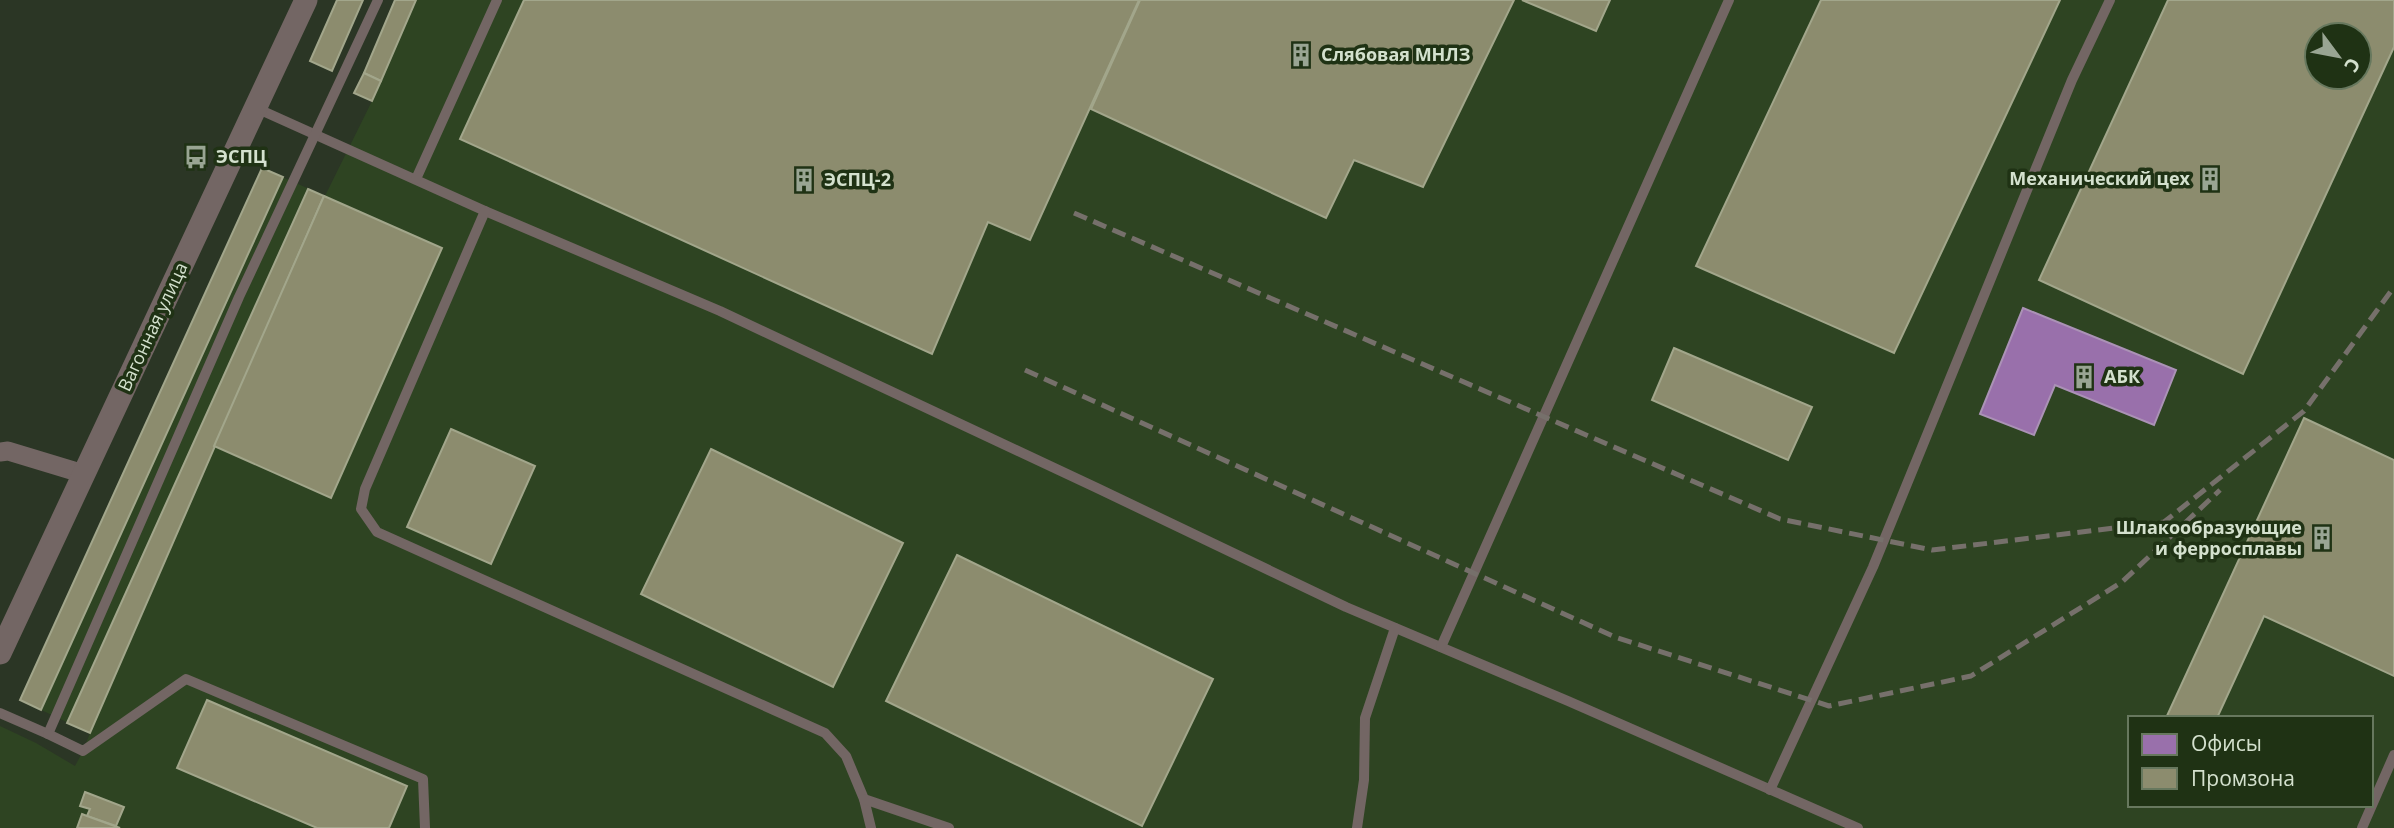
<svg xmlns="http://www.w3.org/2000/svg" width="2394" height="828" font-family="'Open Sans',sans-serif">
<style>
.built{fill:#2e4422;fill-rule:evenodd}
.offices{fill:#9970ab;stroke:#ab92b6;stroke-width:2}
.industry{fill:#8c8c6e;stroke:#a2a68b;stroke-width:2;fill-rule:evenodd}
.lines{fill:none;stroke-linecap:round;stroke-linejoin:round}
.service{stroke:#736664;stroke-width:10}
.minor{stroke:#736664;stroke-width:19}
.tertiary{stroke:#736664;stroke-width:23}
.rail{stroke:#76706b;stroke-width:5;stroke-dasharray:14 7;stroke-linecap:butt}
.labels{text-anchor:middle;stroke-width:7;stroke-linejoin:round;paint-order:stroke}
.poi-label{font-size:18px;font-weight:bold;fill:#d4e1ce;stroke:#1f3214;text-anchor:start}
.street-label{font-size:18px;fill:#d4e1ce;stroke:#1f3214}
</style>
<rect width="100%" height="100%" fill="#2b3625"/>
<path class="built" d="M416 0H2394V828H0V726L36 743 75 766 83 751 90 733 20 700 262 168 325 196 372 101ZM2317 35H2359V77H2317ZM2130 718H2371V805H2130Z"/>
<path class="offices" d="M2023 308 2176 370 2154 425 2055 385 2034 435 1980 414Z"/>
<g class="industry">
<path d="M337 0H363L332 71 310 61Z"/>
<path d="M395 0H416L381 81 364 73Z"/>
<path d="M524 0H1139L1030 240 988 222 932 354 460 139Z"/>
<path d="M1140 0H1514L1423 187 1354 160 1326 218 1091 109Z"/>
<path d="M1522 0H1610L1596 31Z"/>
<path d="M1821 0H2060L1894 353 1696 266Z"/>
<path d="M2168 0H2394V47L2243 374 2039 280ZM2317 35H2359V77H2317Z"/>
<path d="M364 73 381 81 372 101 354 93Z"/>
<path d="M262 168 283 177 41 710 20 700Z"/>
<path d="M308 189 324 196 90 733 67 723Z"/>
<path d="M324 196 442 248 331 498 214 446Z"/>
<path d="M1674 348 1812 407 1788 460 1652 400Z"/>
<path d="M2304 418 2394 460V676L2264 616 2217 718H2166Z"/>
<path d="M451 429 535 466 491 564 407 527Z"/>
<path d="M711 449 903 543 833 687 641 594Z"/>
<path d="M957 555 1213 679 1142 826 886 701Z"/>
<path d="M207 700 407 786 389 828H317L177 768Z"/>
<path d="M85 792 124 807 116 826 87 816 90 809 80 806Z"/>
<path d="M82 814 87 816 120 828H77Z"/>
</g>
<g class="lines">
<g class="service">
<path d="M256 108 485 211 720 311 1097 488 1346 607 1568 701 1858 828"/>
<path d="M416 179 497 0"/>
<path d="M485 211 365 489 361 509 377 532 825 733 846 756 864 799 871 828"/>
<path d="M1441 647 1729 0"/>
<path d="M0 713 48 734 239 297 378 0"/>
<path d="M48 734 83 751 186 679 423 779 425 828"/>
<path d="M1770 790 1873 567 2072 80 2110 0"/>
<path d="M864 799 949 828"/>
<path d="M1357 828 1364 780 1365 718 1395 628"/>
<path d="M2362 828 2394 755"/>
</g>
<path class="minor" d="M0 452 8 451 84 474"/>
<path class="tertiary" d="M0 653 306 0"/>
<g class="rail">
<path d="M1074 213 1780 519 1932 550 2164 522 2304 411 2394 287"/>
<path d="M1025 370 1615 637 1829 706 1971 676 2122 582 2220 490"/>
</g>
</g>
<defs>
<g id="building-bare" transform="scale(1.89)"><path d="M-4-6H4V6H1V3H-1V6H-4ZM-2.5-4.3h1.7v1.8h-1.7ZM.8-4.3h1.7v1.8H.8ZM-2.5-1h1.7V.8h-1.7ZM.8-1h1.7V.8H.8Z" fill="#99a593" stroke="#1f3214" stroke-width="2.5" paint-order="stroke"/></g>
<g id="bus-bare" transform="scale(1.89)"><path d="M-5-6H5V4H4V6H2V4H-2V6H-4V4H-5ZM-3.5-4V0h7V-4ZM-3.5 1.2v1.5H-2V1.2ZM2 1.2v1.5H3.5V1.2Z" fill="#99a593" stroke="#1f3214" stroke-width="2.5" paint-order="stroke"/></g>
</defs>
<g fill-rule="evenodd">
<use href="#building-bare" x="1301" y="55"/>
<use href="#bus-bare" x="196" y="157"/>
<use href="#building-bare" x="2210" y="179"/>
<use href="#building-bare" x="804" y="180"/>
<use href="#building-bare" x="2084" y="377"/>
<use href="#building-bare" x="2322" y="538"/>
</g>
<g class="labels">
<g class="poi-label">
<text x="1321" y="61">Слябовая МНЛЗ</text>
<text x="216" y="163">ЭСПЦ</text>
<text x="2190" y="185" text-anchor="end">Механический цех</text>
<text x="824" y="186">ЭСПЦ-2</text>
<text x="2104" y="383">АБК</text>
<text x="2302" y="534" text-anchor="end">Шлакообразующие<tspan x="2302" dy="21">и ферросплавы</tspan></text>
</g>
<g class="street-label">
<text transform="translate(153 327) rotate(-65)" y="6">Вагонная улица</text>
</g>
</g>
<rect x="2128" y="716" width="245" height="91" fill="#1f3214" stroke="#67785e" stroke-width="2"/>
<rect x="2142" y="734" width="35" height="21" fill="#9970ab" stroke="#67785e" stroke-width="2"/>
<text x="2191" y="751" font-size="21" fill="#d4e1ce">Офисы</text>
<rect x="2142" y="768" width="35" height="21" fill="#8c8c6e" stroke="#67785e" stroke-width="2"/>
<text x="2191" y="786" font-size="21" fill="#d4e1ce">Промзона</text>
<g transform="translate(2338 56) rotate(122)"><circle r="33" fill="#1f3214" stroke="#67785e" stroke-width="2"/>
<path d="M0-5L12 26L0 18L-12 26Z" fill="#99a593"/>
<text y="-10" font-size="19" font-weight="bold" text-anchor="middle" fill="#d4e1ce">С</text>
</g>
</svg>
